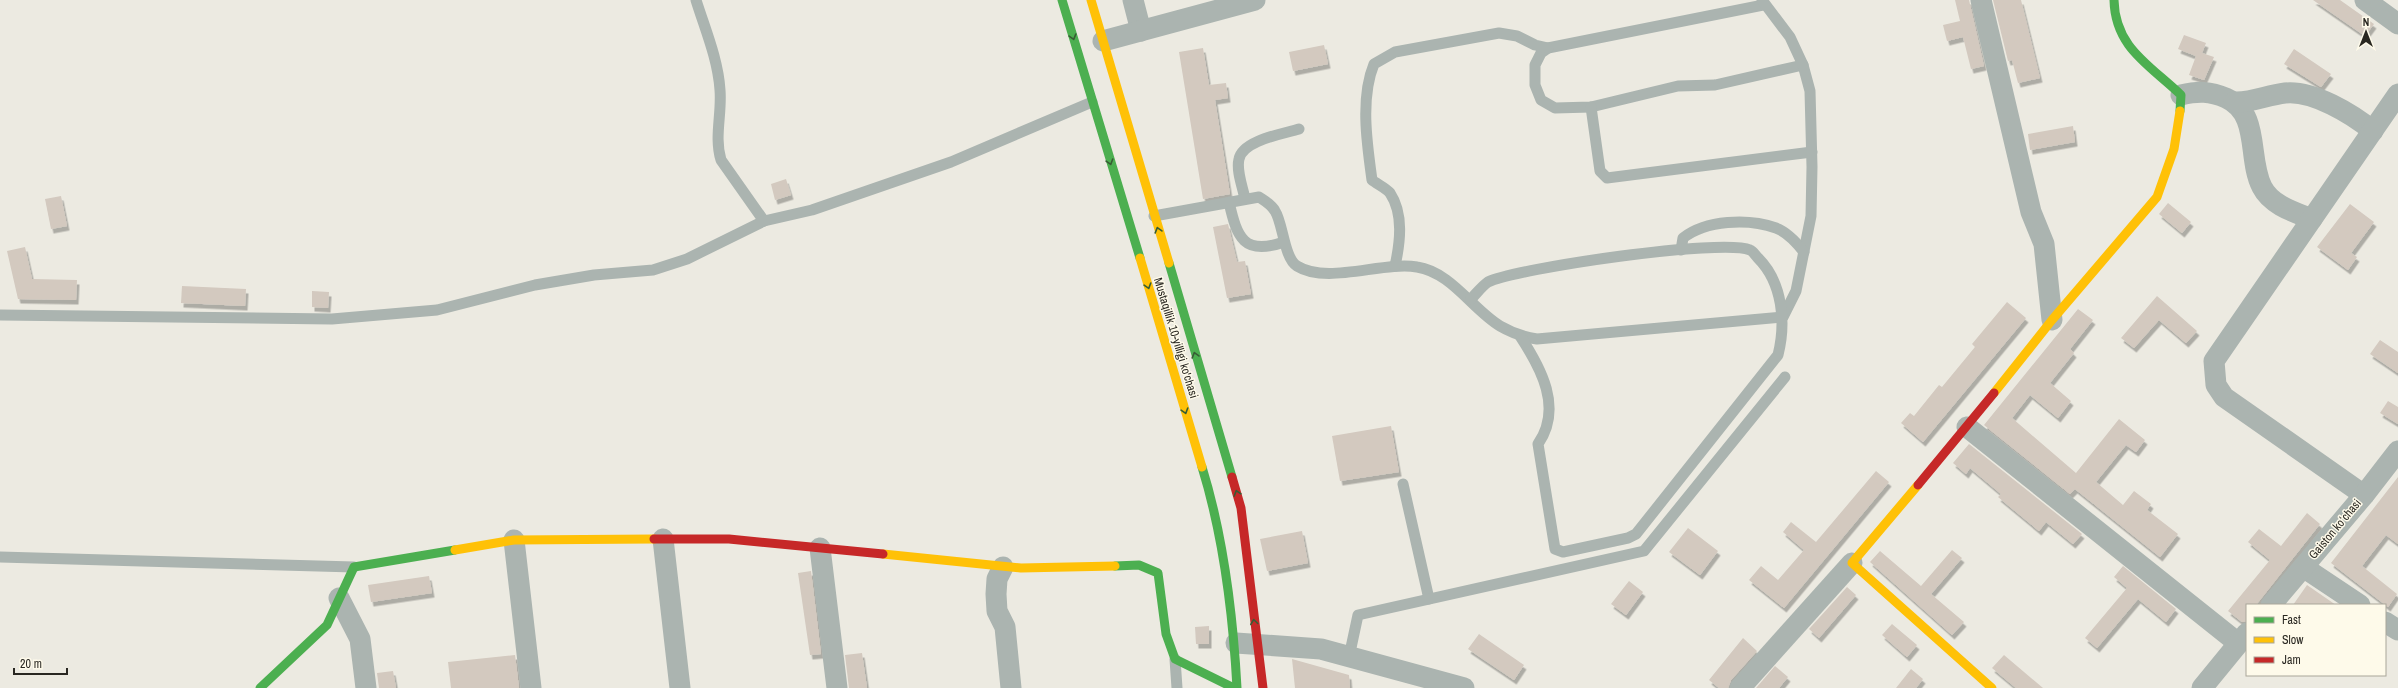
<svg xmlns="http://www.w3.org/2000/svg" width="2398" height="688" font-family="'Archivo Narrow',sans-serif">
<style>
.building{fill:#d3c9bf;filter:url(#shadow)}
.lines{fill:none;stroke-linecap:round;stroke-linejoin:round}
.lane{stroke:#abb4b0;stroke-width:11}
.street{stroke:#abb4b0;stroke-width:21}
.fast{stroke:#4caf50;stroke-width:9}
.slow{stroke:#ffc107;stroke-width:9}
.jam{stroke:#c62828;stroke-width:9}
.oneway{stroke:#375d34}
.labels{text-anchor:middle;stroke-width:3;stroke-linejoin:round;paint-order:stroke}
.street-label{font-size:12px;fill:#292721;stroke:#fefaea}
</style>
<defs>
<filter id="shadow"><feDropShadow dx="2.5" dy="4.5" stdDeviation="0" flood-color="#0004"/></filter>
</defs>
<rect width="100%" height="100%" fill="#eceae1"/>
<g class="building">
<path d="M1955 0H1969L1984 66 1971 69 1963 37 1947 41 1943 25 1960 21Z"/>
<path d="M1993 0H2021L2040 78 2018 83 2012 60 2008 61Z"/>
<path d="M2313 0H2340L2374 24 2365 36Z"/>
<path d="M2184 35 2206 43 2202 53 2214 57 2204 80 2189 75 2196 56 2178 49Z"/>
<path d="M1324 45 1328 64 1293 71 1289 52Z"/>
<path d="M1203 48 1209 85 1226 83 1228 98 1215 100 1230 194 1203 199 1179 52Z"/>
<path d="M2294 49 2331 74 2321 87 2284 64Z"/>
<path d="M2073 126 2075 142 2030 150 2028 134Z"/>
<path d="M786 179 791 195 775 200 771 184Z"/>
<path d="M61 196 67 226 51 229 45 199Z"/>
<path d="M2168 203 2191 222 2182 233 2159 214Z"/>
<path d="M2350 204 2374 222 2351 253 2357 257 2348 270 2317 247Z"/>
<path d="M1228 224 1237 262 1245 261 1251 294 1227 298 1213 227Z"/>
<path d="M25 247 32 279 77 280 76 300 18 299 7 251Z"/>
<path d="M182 286 246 289 245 306 181 303Z"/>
<path d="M312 291 329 292 328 308 312 307Z"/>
<path d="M2157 296 2197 331 2186 343 2159 320 2134 348 2121 338Z"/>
<path d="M2007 302 2026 318 1923 442 1901 423 1910 413 1914 416 1939 385 1942 387 1975 347 1972 344Z"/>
<path d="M2078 309 2093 320 2070 349 2074 353 2050 383 2071 401 2058 418 2030 395 2012 418 2076 473 2119 419 2145 440 2136 452 2126 445 2096 482 2123 505 2134 491 2151 504 2147 510 2178 534 2160 557 2075 489 2070 494 1984 425Z"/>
<path d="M2380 340 2398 352V373L2370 354Z"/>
<path d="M2388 401 2398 407V424L2380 413Z"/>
<path d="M1391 426 1399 472 1340 481 1332 436Z"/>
<path d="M1969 444 2082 534 2073 544 2046 522 2039 531 1998 497 2001 494 1970 468 1966 474 1953 463Z"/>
<path d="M1876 471 1889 482 1784 608 1749 580 1761 566 1778 580 1804 550 1783 532 1791 522 1816 542Z"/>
<path d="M2398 477V544L2386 535 2362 566 2397 594 2388 607 2331 563Z"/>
<path d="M2307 513 2320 524 2256 605H2247V621L2242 622 2228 611 2270 560 2248 542 2259 529 2281 546Z"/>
<path d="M1688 528 1718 551 1700 575 1669 552Z"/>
<path d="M1302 531 1308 563 1267 571 1260 539Z"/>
<path d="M1952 550 1962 558 1931 594 1964 622 1952 635 1870 562 1880 551 1921 586Z"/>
<path d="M2123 566 2176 609 2166 622 2138 599 2097 648 2085 638 2127 588 2114 577Z"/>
<path d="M811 571 821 654 810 655 798 573Z"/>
<path d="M429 576 432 593 371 602 368 585Z"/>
<path d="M1629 581 1643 592 1626 615 1611 604Z"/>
<path d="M2307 585 2336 605H2293Z"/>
<path d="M1847 587 1856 595 1819 638 1809 629Z"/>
<path d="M1892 624 1917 645 1907 657 1882 635Z"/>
<path d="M1209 626V644H1196L1195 627Z"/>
<path d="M1479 634 1524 665 1514 680 1468 649Z"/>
<path d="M1743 638 1757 651 1731 680 1728 688H1719L1709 680Z"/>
<path d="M862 653 867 688H849L845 655Z"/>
<path d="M515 655 519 688H451L448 662Z"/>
<path d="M2004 655 2043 688H2016L1992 668Z"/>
<path d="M1292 659 1349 675 1350 688H1295Z"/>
<path d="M1775 666 1788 677 1779 688H1756Z"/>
<path d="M1911 669 1923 679 1916 688H1896Z"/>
<path d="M393 671 396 688H379L377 673Z"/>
</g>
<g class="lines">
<g class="lane">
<path d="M696 0C705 29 718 59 720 90 722 114 714 137 721 160L764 221"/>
<path d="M1763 5 1548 48 1541 53 1535 65V85L1541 100 1555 108 1591 107 1678 86 1715 85 1803 65"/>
<path d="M1591 107 1600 171 1607 178 1812 152"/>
<path d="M1245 199C1243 188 1236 171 1239 159 1243 140 1283 134 1299 129"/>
<path d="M1229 202C1237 238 1244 256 1284 242"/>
<path d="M1154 216 1259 197C1265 201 1271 204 1275 211 1283 223 1284 258 1297 266 1327 285 1383 261 1417 267 1451 272 1473 310 1500 326 1512 333 1524 337 1537 339L1783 317 1796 291 1811 216 1812 167 1810 91 1803 65 1790 37 1762 0"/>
<path d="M1681 250 1683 238C1706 220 1748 218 1776 228 1787 232 1797 243 1804 252"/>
<path d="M1395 266C1400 243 1404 214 1390 193 1386 188 1377 184 1372 180 1367 144 1360 98 1374 64L1395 52 1499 33 1517 36 1535 45 1548 48"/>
<path d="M1471 299C1476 294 1482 286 1488 282 1517 268 1723 238 1750 250 1753 251 1756 256 1758 258 1783 283 1786 323 1778 355L1636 534 1628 538 1563 552 1555 549 1538 444C1563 408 1541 368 1520 336"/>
<path d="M0 315 332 319 437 310 535 285 594 275 653 270 687 259 764 221 812 210 951 162 1092 102"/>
<path d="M1403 484 1429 599"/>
<path d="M0 557 354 567"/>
<path d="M1349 657 1358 615 1644 551 1785 377"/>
<path d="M1175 659 1177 688"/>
</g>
<g class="street">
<path d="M1133 0 1141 31"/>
<path d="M1981 0 2031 212 2044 244 2052 320"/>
<path d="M2365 0 2398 24"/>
<path d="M1103 41 1255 0"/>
<path d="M2181 95C2198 91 2210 91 2226 98 2261 114 2247 158 2262 187 2271 205 2294 212 2312 219"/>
<path d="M2234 102C2252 103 2267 95 2285 93 2313 90 2352 114 2373 131"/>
<path d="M1967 427 2238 643"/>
<path d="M2364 495 2224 397 2216 385 2214 361 2398 94"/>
<path d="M663 539 680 688"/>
<path d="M514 540 531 688"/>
<path d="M820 548 837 688"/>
<path d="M1003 567 997 579 996 594 997 611 1005 627 1011 688"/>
<path d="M2303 567 2360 605"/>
<path d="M339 598 360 639 366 688"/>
<path d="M2271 605 2364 495 2398 451"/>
<path d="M2385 622 2398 630"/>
<path d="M1236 643 1321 649 1464 688"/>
<path d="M1740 688 1852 563"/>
<path d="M2202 688 2247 633"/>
</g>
<g class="fast">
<path d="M1062 0 1140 258"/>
<path d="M2114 0C2115 48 2150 65 2181 95L2180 111"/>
<path d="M1169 263 1232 477"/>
<path d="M1202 467C1224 538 1233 614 1237 688"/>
<path d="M1115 566 1139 565 1158 573 1166 634 1175 659 1234 688"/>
<path d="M260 688 327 625 354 567 455 550"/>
</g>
<g class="slow">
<path d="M1091 0 1169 263"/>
<path d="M1140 258 1202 467"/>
<path d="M1994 393 2052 320 2157 197 2174 149 2180 111"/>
<path d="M1918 485 1852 563 1992 688"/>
<path d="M455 550 514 540 654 539"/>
<path d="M883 554 1021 568 1115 566"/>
</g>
<g class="jam">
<path d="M1232 477 1241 508 1263 688"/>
<path d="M1918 485 1994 393"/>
<path d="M654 539H729L883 554"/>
</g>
</g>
<defs><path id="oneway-chevron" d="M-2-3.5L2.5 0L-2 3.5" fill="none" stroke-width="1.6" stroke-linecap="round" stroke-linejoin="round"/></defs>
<g class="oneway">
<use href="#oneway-chevron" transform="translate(1073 37) rotate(74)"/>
<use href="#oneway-chevron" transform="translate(1110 162) rotate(73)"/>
<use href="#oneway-chevron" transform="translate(1158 230) rotate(-106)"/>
<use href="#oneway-chevron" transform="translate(1148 286) rotate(73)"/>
<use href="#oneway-chevron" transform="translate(1195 355) rotate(-106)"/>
<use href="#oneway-chevron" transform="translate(1185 411) rotate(73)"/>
<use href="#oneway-chevron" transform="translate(1237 493) rotate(-107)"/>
<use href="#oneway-chevron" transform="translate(1254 622) rotate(-98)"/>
</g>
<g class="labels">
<g class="street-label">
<text transform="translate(1176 338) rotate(73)" y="4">Mustaqillik 10-yilligi ko'chasi</text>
<text transform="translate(2335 529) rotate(-50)" y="4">Gaiston koʻchasi</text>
</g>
</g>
<rect x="2246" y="604" width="140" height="72" fill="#fefaea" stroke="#a9a69a"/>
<rect x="2254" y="617" width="20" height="6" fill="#4caf50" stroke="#a9a69a"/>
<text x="2282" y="624" font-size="12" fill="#292721">Fast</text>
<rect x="2254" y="637" width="20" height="6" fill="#ffc107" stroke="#a9a69a"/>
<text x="2282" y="644" font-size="12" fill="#292721">Slow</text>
<rect x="2254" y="657" width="20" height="6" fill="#c62828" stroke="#a9a69a"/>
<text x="2282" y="664" font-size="12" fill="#292721">Jam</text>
<g transform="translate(2366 32)" stroke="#fefaea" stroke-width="3" paint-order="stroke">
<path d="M0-3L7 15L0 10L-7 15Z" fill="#292721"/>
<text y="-6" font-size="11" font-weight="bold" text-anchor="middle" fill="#292721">N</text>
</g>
<path d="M14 668v6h53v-6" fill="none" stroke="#292721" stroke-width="2"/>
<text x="20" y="668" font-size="12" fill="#292721" stroke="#fefaea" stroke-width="3" paint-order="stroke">20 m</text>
</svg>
